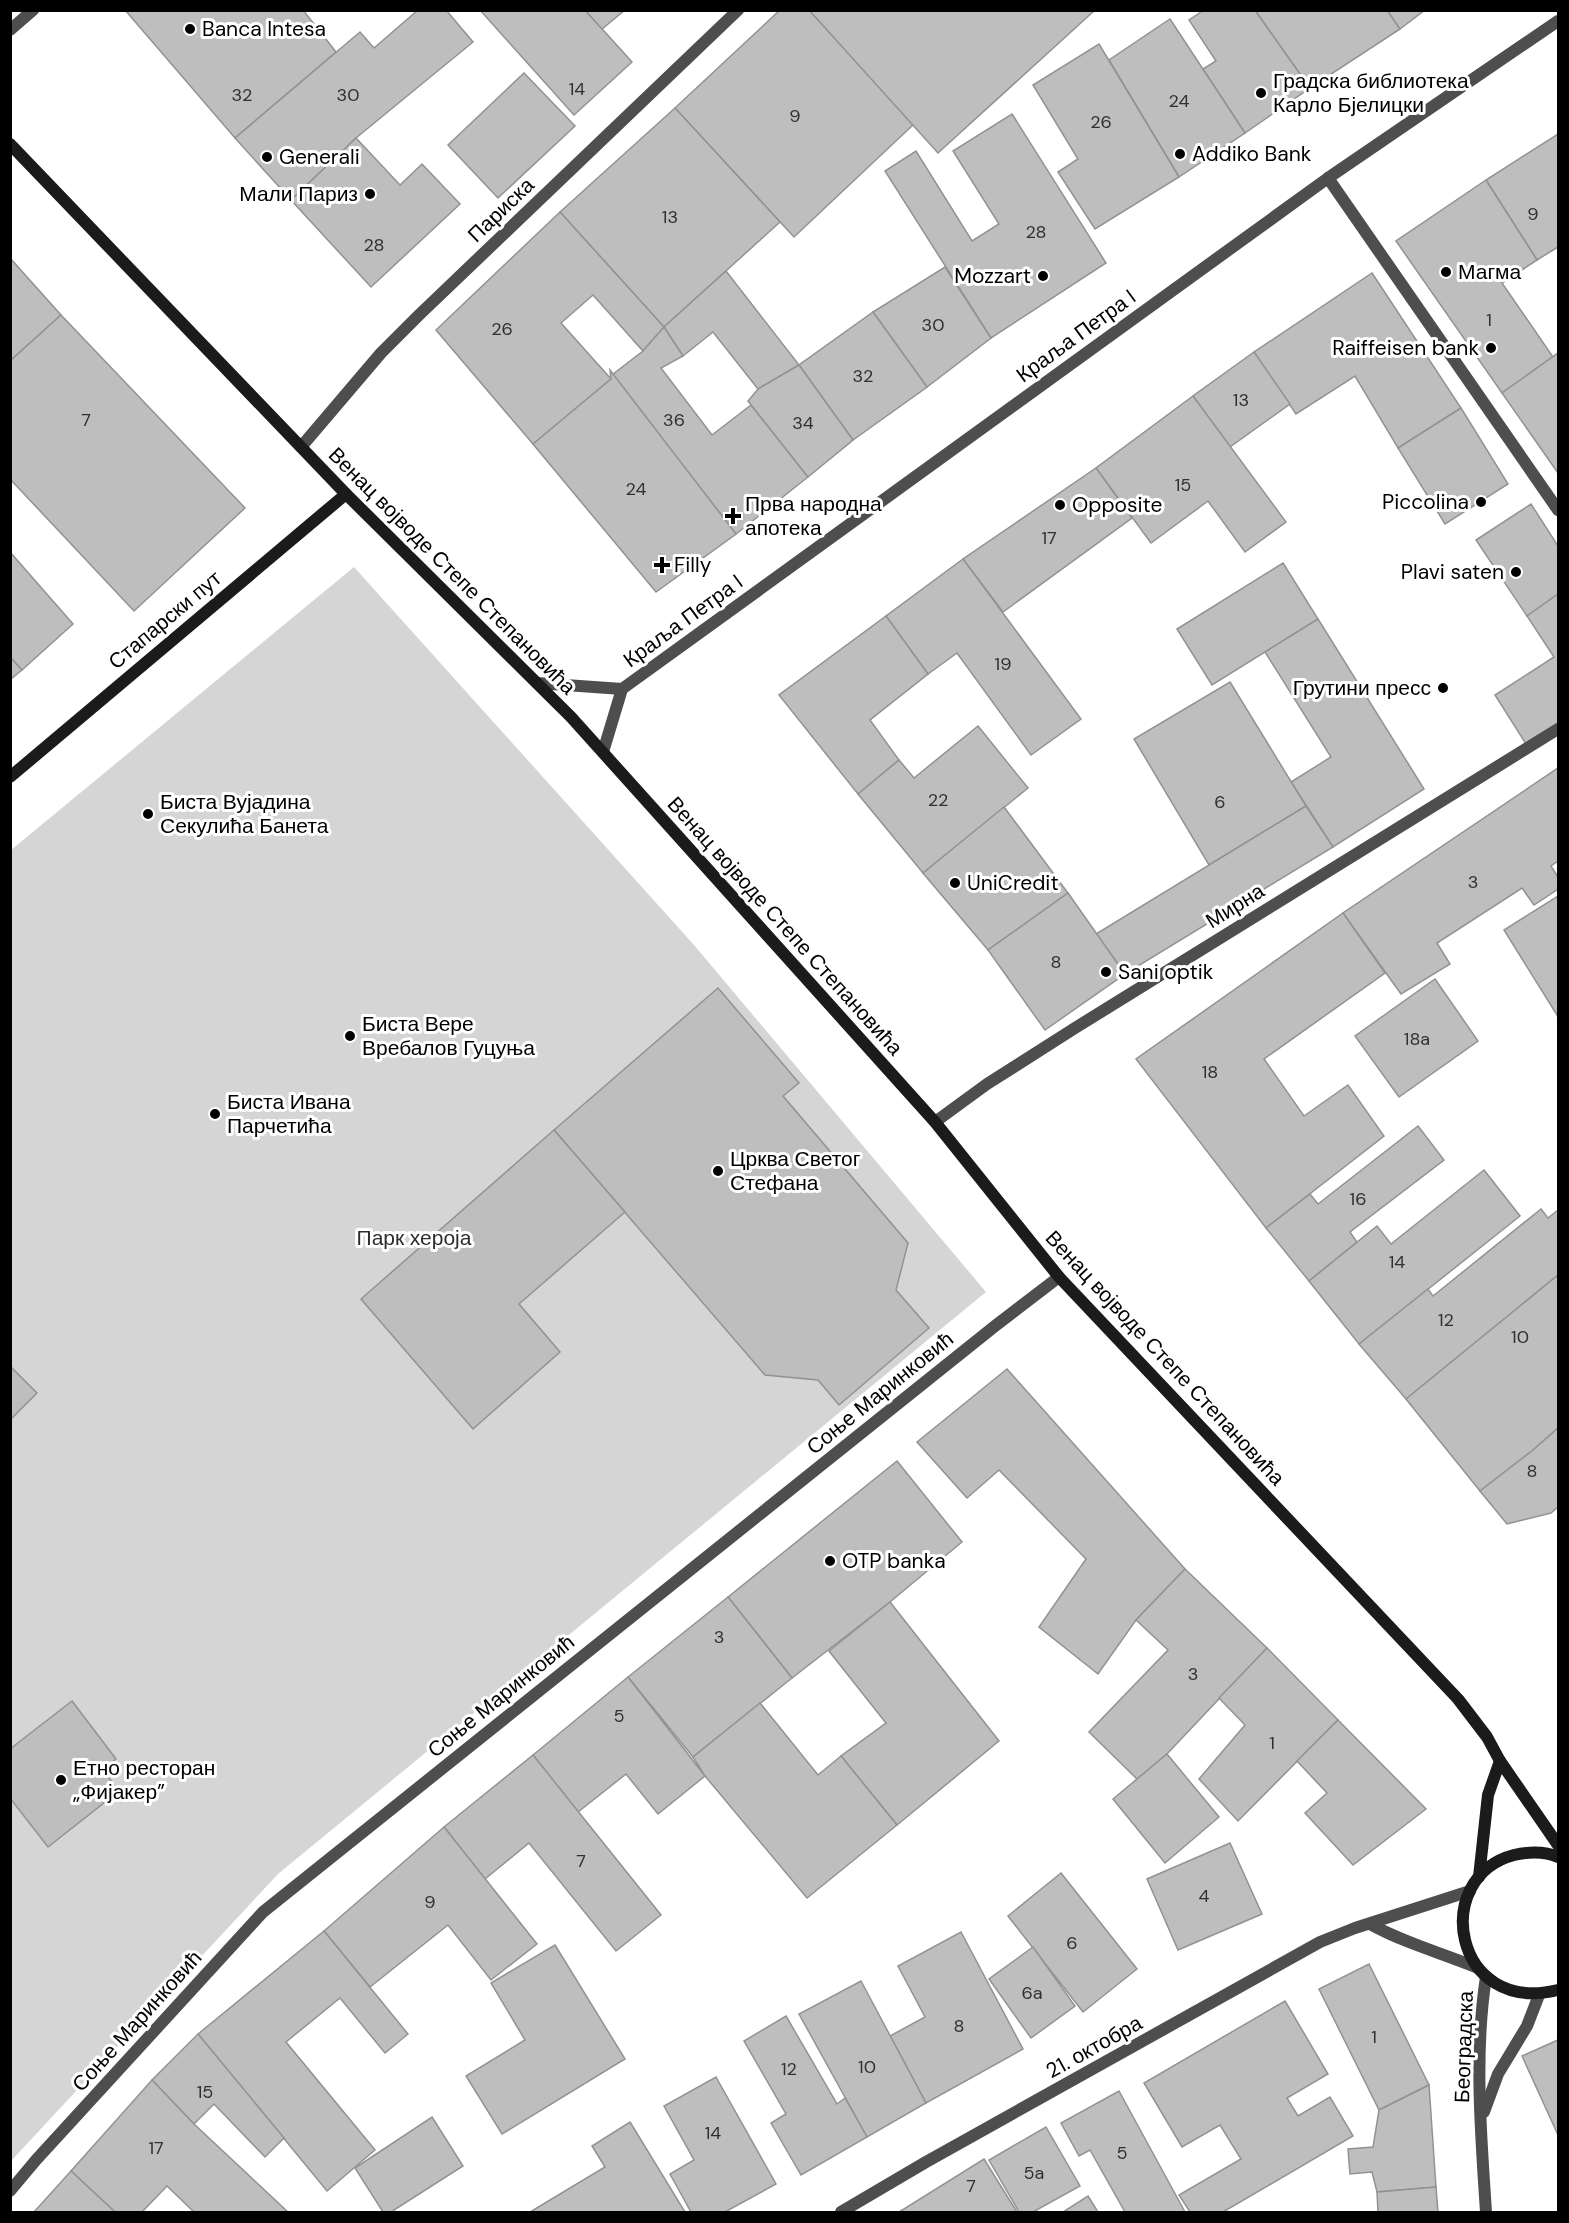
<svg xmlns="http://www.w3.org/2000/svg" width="1569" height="2223" font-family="'DM Sans',sans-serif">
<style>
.green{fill:#d5d5d5}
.building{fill:#bebebe;stroke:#929292;stroke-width:1.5}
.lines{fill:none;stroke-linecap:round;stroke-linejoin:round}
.pedestrian{stroke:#4e4e4e;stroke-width:12}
.minor{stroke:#4e4e4e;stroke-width:12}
.tertiary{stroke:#4e4e4e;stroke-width:12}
.secondary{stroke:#1b1b1b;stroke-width:12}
.poi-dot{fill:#000;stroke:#fff;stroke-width:2}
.labels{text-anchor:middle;stroke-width:6;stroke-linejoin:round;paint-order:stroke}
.number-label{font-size:18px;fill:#303030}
.poi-label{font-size:21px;fill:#000;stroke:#fff;text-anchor:start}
.street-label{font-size:21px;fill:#000;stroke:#fff}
.park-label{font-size:21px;fill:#2c2c2c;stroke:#fff}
</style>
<rect width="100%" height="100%" fill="#fff"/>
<path class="green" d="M354 567 694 945 986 1292 278 1874 11 2161 10 1420 37 1393 10 1366 11 850Z"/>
<g class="building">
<path d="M125 10H303L336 52 235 138Z"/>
<path d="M418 10H446L473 42 356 138 291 200 235 138 360 32 374 48Z"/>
<path d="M480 10H585L632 62 574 115Z"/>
<path d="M585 10H625L602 29Z"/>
<path d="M780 10H809L914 124 794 237 675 108Z"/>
<path d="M809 10H1095L938 153Z"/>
<path d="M1204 10H1255L1310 88 1245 133 1203 69 1216 61 1189 20Z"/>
<path d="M1255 10H1387L1400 29 1310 88Z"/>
<path d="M1387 10H1425L1400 29Z"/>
<path d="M1170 19 1245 133 1179 177 1109 60Z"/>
<path d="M1099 44 1179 177 1095 229 1058 172 1078 159 1033 85Z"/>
<path d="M524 73 575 126 498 198 448 145Z"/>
<path d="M675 108 780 222 664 327 560 212Z"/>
<path d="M1012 114 1106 263 991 338 885 171 916 151 972 241 999 224 953 151Z"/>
<path d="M1558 134V247L1537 260 1486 180Z"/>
<path d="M356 138 400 185 422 164 460 204 371 287 291 200Z"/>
<path d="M1486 180 1537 260 1502 283 1553 357 1502 393 1396 241Z"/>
<path d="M560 212 664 327 643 351 593 295 561 323 611 379 533 444 436 330Z"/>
<path d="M10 258 61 315 10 361Z"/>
<path d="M945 267 991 338 927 387 873 312Z"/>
<path d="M726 271 799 365 758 389 713 332 683 356 664 327Z"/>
<path d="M1372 273 1461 408 1398 448 1355 376 1296 414 1254 352Z"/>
<path d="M873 312 927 387 853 440 799 365Z"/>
<path d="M61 315 245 508 134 611 10 479V361Z"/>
<path d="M664 327 683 356 661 368 712 435 751 405 808 477 736 534 612 375 643 351Z"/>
<path d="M1254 352 1290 404 1230 447 1193 396Z"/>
<path d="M1558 353V473L1502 393Z"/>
<path d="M799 365 853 440 808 477 748 401 758 389Z"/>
<path d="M610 370 736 534 656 592 533 444 611 379Z"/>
<path d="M1193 396 1286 522 1245 552 1208 501 1151 543 1096 468Z"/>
<path d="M1461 408 1508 484 1445 524 1398 448Z"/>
<path d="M1096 468 1132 518 1003 612 963 559Z"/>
<path d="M1531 504 1558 546V594L1527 616 1476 540Z"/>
<path d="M10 552 73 624 22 670 10 657Z"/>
<path d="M963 559 1081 719 1031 755 957 653 928 674 886 616Z"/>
<path d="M1283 563 1318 619 1212 685 1177 629Z"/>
<path d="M1558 594V723L1526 744 1495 695 1554 657 1527 616Z"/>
<path d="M886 616 928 674 870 720 899 760 858 794 779 695Z"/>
<path d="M1318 619 1424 789 1333 847 1291 782 1331 757 1265 652Z"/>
<path d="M10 657 22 670 10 680Z"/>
<path d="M1230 682 1306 806 1209 865 1134 739Z"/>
<path d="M978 726 1028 788 923 873 858 794 899 760 914 778Z"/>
<path d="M1558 768V861L1551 866 1558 877V889L1534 905 1522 888 1437 943 1450 964 1401 994 1343 913Z"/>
<path d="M1306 806 1333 847 1125 974 1096 934Z"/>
<path d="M1004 807 1068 893 988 950 923 873Z"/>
<path d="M1068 893 1125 974 1045 1030 988 950Z"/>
<path d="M1558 896V1014L1557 1015 1504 930Z"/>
<path d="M1343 913 1385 973 1264 1059 1304 1116 1348 1085 1384 1136 1266 1228 1136 1059Z"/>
<path d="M1435 979 1478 1041 1399 1097 1355 1036Z"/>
<path d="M718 988 799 1083 783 1096 908 1243 896 1290 929 1328 839 1405 818 1380 765 1375 554 1130Z"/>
<path d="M1418 1126 1444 1160 1350 1232 1357 1242 1309 1281 1266 1228 1310 1194 1318 1204Z"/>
<path d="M554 1130 625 1212 519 1304 560 1352 473 1429 361 1299Z"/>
<path d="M1484 1170 1520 1216 1359 1344 1309 1281 1377 1226 1391 1244Z"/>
<path d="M1541 1209 1548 1218 1558 1210V1275L1406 1399 1359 1344 1428 1289 1433 1296Z"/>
<path d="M1558 1275V1428L1533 1450 1480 1491 1406 1399Z"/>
<path d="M10 1366 37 1393 10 1420Z"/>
<path d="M1007 1369 1185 1569 1136 1620 1098 1674 1039 1627 1086 1559 999 1470 967 1498 917 1442Z"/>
<path d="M1558 1428V1507L1551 1513 1507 1524 1480 1491 1533 1450Z"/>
<path d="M897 1461 962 1542 890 1602 792 1678 728 1597Z"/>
<path d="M1185 1569 1267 1648 1167 1754 1137 1779 1089 1732 1168 1650 1136 1620Z"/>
<path d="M728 1597 792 1678 693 1757 628 1677Z"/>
<path d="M890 1602 999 1741 897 1825 841 1756 886 1723 829 1651Z"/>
<path d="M1267 1648 1338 1720 1238 1821 1199 1779 1245 1725 1219 1698Z"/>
<path d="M628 1677 705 1776 658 1814 626 1774 578 1812 533 1755Z"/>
<path d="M72 1701 116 1759 103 1770 119 1791 48 1847 10 1798V1749Z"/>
<path d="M760 1703 818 1775 841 1756 897 1825 807 1898 705 1776 693 1757Z"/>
<path d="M1338 1720 1426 1809 1353 1865 1305 1813 1327 1793 1297 1761Z"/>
<path d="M1167 1754 1219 1817 1165 1863 1113 1799Z"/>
<path d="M533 1755 661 1915 616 1951 529 1843 485 1879 444 1827Z"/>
<path d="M444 1827 537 1944 491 1980 448 1925 370 1987 324 1931Z"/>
<path d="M1230 1843 1262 1914 1178 1950 1147 1879Z"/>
<path d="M1061 1873 1137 1969 1083 2012 1008 1916Z"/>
<path d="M324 1931 408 2034 385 2053 340 1998 286 2042 375 2150 327 2191 198 2034Z"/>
<path d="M961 1932 1023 2049 926 2103 890 2036 925 2017 898 1966Z"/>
<path d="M555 1945 625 2059 502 2134 466 2076 525 2040 491 1983Z"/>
<path d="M1033 1947 1075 2006 1031 2038 989 1979Z"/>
<path d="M1369 1964 1429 2085 1379 2110 1319 1989Z"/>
<path d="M861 1981 926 2103 867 2137 799 2014Z"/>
<path d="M1285 2001 1328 2074 1287 2098 1298 2116 1330 2097 1353 2136 1223 2212H1190L1179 2195 1241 2159 1220 2125 1182 2147 1144 2083Z"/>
<path d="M786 2016 837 2104 845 2098 867 2137 801 2175 771 2123 786 2114 744 2041Z"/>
<path d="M198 2034 284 2138 265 2157 214 2104 194 2124 152 2080Z"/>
<path d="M1558 2040V2135L1522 2056Z"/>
<path d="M716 2077 776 2184 725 2212H691L670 2174 694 2160 664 2106Z"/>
<path d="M152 2080 194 2124 288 2212H194L167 2186 142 2212H115L71 2171Z"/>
<path d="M1429 2085 1436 2187 1377 2192 1372 2172 1350 2174 1348 2149 1373 2147 1379 2110Z"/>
<path d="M1119 2091 1185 2212H1125L1090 2150 1079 2156 1061 2123Z"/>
<path d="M432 2117 463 2166 391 2212H383L355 2168Z"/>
<path d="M630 2122 685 2212H530L605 2167 592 2146Z"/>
<path d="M1046 2127 1080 2186 1033 2212H1019L989 2160Z"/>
<path d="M984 2159 1017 2212H899Z"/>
<path d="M71 2171 115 2212H34Z"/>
<path d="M1436 2187 1438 2212H1378L1377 2192Z"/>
<path d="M1088 2196 1098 2212H1063Z"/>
</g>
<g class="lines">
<g class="pedestrian">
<path d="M1328 178 1558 510"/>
<path d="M537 683 622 689"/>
<path d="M603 752 622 689 1328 178 1558 21"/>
</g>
<g class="minor">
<path d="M10 30 33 10"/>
<path d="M301 447 381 353 419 315 738 10"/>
<path d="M935 1122 987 1084 1075 1028 1558 729"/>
<path d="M1486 1977C1474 2054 1481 2135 1486 2212"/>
<path d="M1484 2112 1498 2074 1527 2026 1539 1995"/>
<path d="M10 2191 36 2160 263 1912 995 1326 1059 1277"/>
</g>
<g class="tertiary">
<path d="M1370 1924C1404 1943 1442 1953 1478 1968"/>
<path d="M841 2212 926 2162 1320 1942 1355 1928 1470 1891"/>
</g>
<g class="secondary">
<path d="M10 144 346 494 571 717 935 1122 1059 1277 1458 1699 1487 1737 1500 1761 1558 1845"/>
<path d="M10 777 346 494"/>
<path d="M1558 1857C1544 1851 1528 1852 1514 1855 1430 1877 1453 2016 1558 1990"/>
<path d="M1479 1877 1488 1795 1500 1761"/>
</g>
</g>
<g class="poi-dot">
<circle cx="190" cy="29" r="6"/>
<circle cx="1261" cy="93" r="6"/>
<circle cx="1180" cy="154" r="6"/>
<circle cx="267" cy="157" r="6"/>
<circle cx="370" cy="194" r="6"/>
<circle cx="1446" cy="272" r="6"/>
<circle cx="1043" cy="276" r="6"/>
<circle cx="1491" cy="348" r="6"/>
<circle cx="1481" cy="502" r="6"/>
<circle cx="1060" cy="505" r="6"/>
<path d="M730 507h6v6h6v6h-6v6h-6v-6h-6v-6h6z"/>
<path d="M659 556h6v6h6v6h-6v6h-6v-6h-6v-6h6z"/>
<circle cx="1516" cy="572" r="6"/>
<circle cx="1443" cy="688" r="6"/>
<circle cx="148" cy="814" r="6"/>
<circle cx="955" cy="883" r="6"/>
<circle cx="1106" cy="972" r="6"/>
<circle cx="350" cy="1036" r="6"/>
<circle cx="215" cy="1114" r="6"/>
<circle cx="718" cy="1171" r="6"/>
<circle cx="830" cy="1561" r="6"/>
<circle cx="61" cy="1780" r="6"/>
</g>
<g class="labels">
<g class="number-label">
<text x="577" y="95">14</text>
<text x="242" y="101">32</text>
<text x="348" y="101">30</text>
<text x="1179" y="107">24</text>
<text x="795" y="122">9</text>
<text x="1101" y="128">26</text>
<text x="1533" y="220">9</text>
<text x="670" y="223">13</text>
<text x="1036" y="238">28</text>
<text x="374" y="251">28</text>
<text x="1489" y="326">1</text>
<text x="933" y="331">30</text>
<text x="502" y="335">26</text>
<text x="863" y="382">32</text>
<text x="1241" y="406">13</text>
<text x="86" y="426">7</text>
<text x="674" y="426">36</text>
<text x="803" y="429">34</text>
<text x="1183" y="491">15</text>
<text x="636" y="495">24</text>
<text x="1049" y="544">17</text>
<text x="1003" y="670">19</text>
<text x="938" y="806">22</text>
<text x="1220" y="808">6</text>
<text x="1473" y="888">3</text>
<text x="1056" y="968">8</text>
<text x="1417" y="1045">18a</text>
<text x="1210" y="1078">18</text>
<text x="1358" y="1205">16</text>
<text x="1397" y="1268">14</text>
<text x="1446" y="1326">12</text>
<text x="1520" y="1343">10</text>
<text x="1532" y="1477">8</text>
<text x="719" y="1643">3</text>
<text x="1193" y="1680">3</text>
<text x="619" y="1722">5</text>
<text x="1272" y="1749">1</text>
<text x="581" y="1867">7</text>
<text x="1204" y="1902">4</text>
<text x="430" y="1908">9</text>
<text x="1072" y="1949">6</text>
<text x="1032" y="1999">6a</text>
<text x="959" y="2032">8</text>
<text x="1374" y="2043">1</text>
<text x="867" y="2073">10</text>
<text x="789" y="2075">12</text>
<text x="205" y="2098">15</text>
<text x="713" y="2139">14</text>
<text x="156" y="2154">17</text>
<text x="1122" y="2159">5</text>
<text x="1034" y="2179">5a</text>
<text x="971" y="2192">7</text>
</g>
<g class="poi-label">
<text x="202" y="36">Banca Intesa</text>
<text x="1273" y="88">Градска библиотека<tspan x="1273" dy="24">Карло Бјелицки</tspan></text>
<text x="1192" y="161">Addiko Bank</text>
<text x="279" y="164">Generali</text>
<text x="358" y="201" text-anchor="end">Мали Париз</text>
<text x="1458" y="279">Магма</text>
<text x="1031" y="283" text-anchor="end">Mozzart</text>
<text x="1479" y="355" text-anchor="end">Raiffeisen bank</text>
<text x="1469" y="509" text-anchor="end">Piccolina</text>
<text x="745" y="511">Прва народна<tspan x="745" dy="24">апотека</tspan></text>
<text x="1072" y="512">Opposite</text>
<text x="674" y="572">Filly</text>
<text x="1504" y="579" text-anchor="end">Plavi saten</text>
<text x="1431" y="695" text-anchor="end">Грутини пресс</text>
<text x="160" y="809">Биста Вујадина<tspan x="160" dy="24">Секулића Банета</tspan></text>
<text x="967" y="890">UniCredit</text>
<text x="1118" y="979">Sani optik</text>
<text x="362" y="1031">Биста Вере<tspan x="362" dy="24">Вребалов Гуцуња</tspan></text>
<text x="227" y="1109">Биста Ивана<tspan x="227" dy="24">Парчетића</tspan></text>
<text x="730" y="1166">Црква Светог<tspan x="730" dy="24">Стефана</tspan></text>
<text x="842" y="1568">OTP banka</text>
<text x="73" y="1775">Етно ресторан<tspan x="73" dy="24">„Фијакер”</tspan></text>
</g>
<g class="street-label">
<text transform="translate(501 210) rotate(-44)" y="7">Париска</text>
<text transform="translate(1076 336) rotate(-36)" y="7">Краља Петра I</text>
<text transform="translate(452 571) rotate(45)" y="7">Венац војводе Степе Степановића</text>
<text transform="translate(165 620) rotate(-40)" y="7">Стапарски пут</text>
<text transform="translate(683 621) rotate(-36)" y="7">Краља Петра I</text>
<text transform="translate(1235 906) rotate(-32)" y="7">Мирна</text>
<text transform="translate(785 926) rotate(48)" y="7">Венац војводе Степе Степановића</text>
<text transform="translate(1165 1358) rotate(47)" y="7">Венац војводе Степе Степановића</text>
<text transform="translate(880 1393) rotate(-39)" y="7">Соње Маринковић</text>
<text transform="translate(501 1696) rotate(-39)" y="7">Соње Маринковић</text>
<text transform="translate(137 2021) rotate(-48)" y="7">Соње Маринковић</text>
<text transform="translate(1094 2047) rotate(-29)" y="7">21. октобра</text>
<text transform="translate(1464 2047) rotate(-88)" y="7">Београдска</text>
</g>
<g class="park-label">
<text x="414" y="1245">Парк хероја</text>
</g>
</g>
<rect width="1569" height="2223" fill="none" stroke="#000000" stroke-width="24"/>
</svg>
